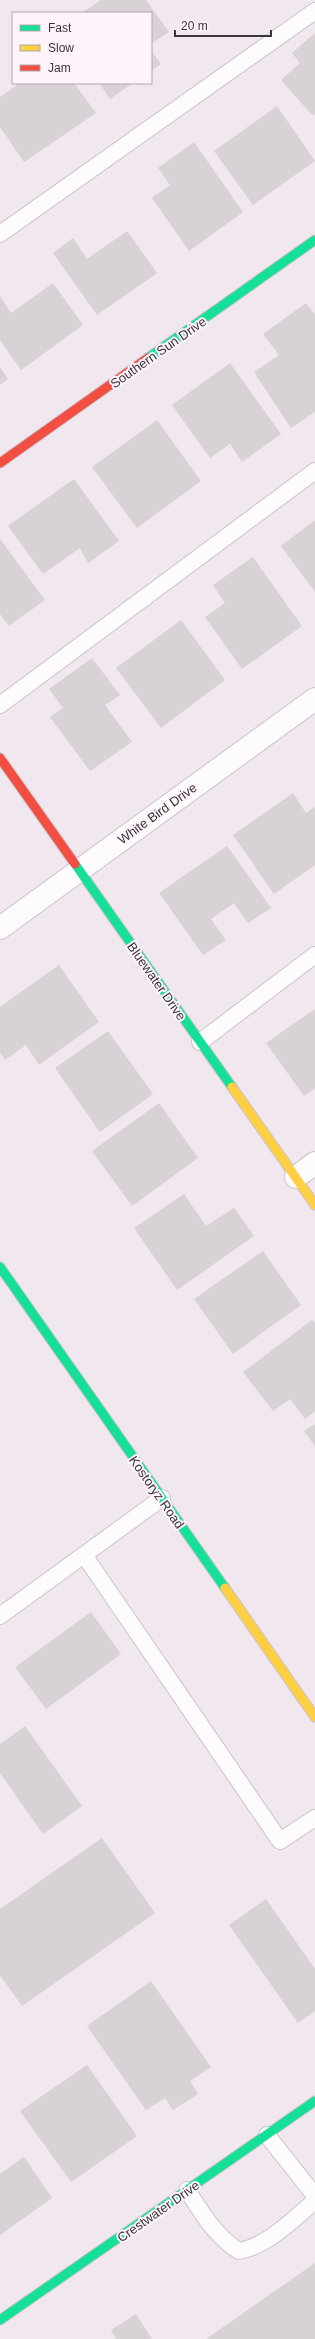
<svg xmlns="http://www.w3.org/2000/svg" width="315" height="2339" font-family="Arial,sans-serif">
<style>
.building{fill:#d8d1d6}
.lines{fill:none;stroke-linecap:round;stroke-linejoin:round}
.lane-casing{stroke:#cbc3c9;stroke-width:18}
.street-casing{stroke:#cbc3c9;stroke-width:24}
.fast-casing{stroke:#cbc3c9;stroke-width:11}
.slow-casing{stroke:#cbc3c9;stroke-width:11}
.jam-casing{stroke:#cbc3c9;stroke-width:11}
.lane{stroke:#fdfbfc;stroke-width:16}
.street{stroke:#fdfbfc;stroke-width:22}
.fast{stroke:#16e098;stroke-width:9}
.slow{stroke:#ffcf43;stroke-width:9}
.jam{stroke:#f24e42;stroke-width:9}
.labels{text-anchor:middle;stroke-width:4;stroke-linejoin:round;paint-order:stroke}
.street-label{font-size:13px;fill:#3b353a;stroke:#fdf3fb}
</style>
<rect width="100%" height="100%" fill="#f1e7ee"/>
<g class="building">
<path d="M101 0H146L169 32 151 44V13H82Z"/>
<path d="M315 33V114L313 116 281 80 300 63 292 53Z"/>
<path d="M151 50 161 64 151 71Z"/>
<path d="M20 83H74L96 113 24 162 0 127V97Z"/>
<path d="M99 83H133L110 99Z"/>
<path d="M277 106 315 161 253 205 214 151Z"/>
<path d="M194 142 243 212 189 251 152 198 170 185 158 168Z"/>
<path d="M127 231 157 273 97 315 53 253 73 238 87 259Z"/>
<path d="M53 283 83 325 21 370 0 340V296L11 313Z"/>
<path d="M306 303 315 315V412L291 428 254 372 279 355 263 334Z"/>
<path d="M230 363 281 434 242 462 230 444 210 458 172 405Z"/>
<path d="M0 367 8 379 0 385Z"/>
<path d="M157 420 201 481 137 528 92 467Z"/>
<path d="M74 479 119 541 88 563 80 548 43 574 8 526Z"/>
<path d="M315 520V592L281 546Z"/>
<path d="M0 539 45 600 9 626 0 614Z"/>
<path d="M253 557 302 626 242 669 205 617 225 603 213 585Z"/>
<path d="M181 620 225 680 161 728 116 668Z"/>
<path d="M92 658 120 695 105 705 132 742 90 771 50 717 63 708 49 689Z"/>
<path d="M293 793 306 813 315 807V865L274 894 233 835Z"/>
<path d="M227 846 271 908 248 923 234 903 211 919 226 940 203 955 159 893Z"/>
<path d="M59 965 99 1022 39 1065 26 1045 5 1060 0 1052V1007Z"/>
<path d="M315 1009V1088L304 1096 266 1043Z"/>
<path d="M108 1031 153 1094 100 1132 55 1068Z"/>
<path d="M159 1103 198 1158 132 1206 92 1151Z"/>
<path d="M184 1194 206 1226 234 1208 254 1236 177 1290 134 1228Z"/>
<path d="M263 1251 301 1305 233 1354 194 1299Z"/>
<path d="M312 1320 315 1323V1411L305 1419 290 1399 273 1411 243 1372Z"/>
<path d="M315 1424V1446L304 1431Z"/>
<path d="M91 1612 121 1654 46 1709 15 1667Z"/>
<path d="M25 1726 82 1806 43 1834 0 1773V1744Z"/>
<path d="M102 1838 155 1913 22 2006 0 1975V1909Z"/>
<path d="M266 1899 315 1969V2011L298 2023 229 1925Z"/>
<path d="M151 1981 211 2067 190 2081 198 2094 173 2110 165 2098 146 2110 87 2026Z"/>
<path d="M87 2065 137 2136 71 2182 20 2111Z"/>
<path d="M24 2157 52 2198 0 2235V2174Z"/>
<path d="M315 2263V2339H206Z"/>
<path d="M136 2314 152 2339H116L111 2330Z"/>
</g>
<g class="lines">
<g class="lane-casing">
<g id="lane">
<path d="M0 234 315 11"/>
<path d="M0 705 315 471"/>
<path d="M200 1042 315 955"/>
<path d="M84 1555 280 1841 315 1818"/>
<path d="M0 1616 162 1498"/>
<path d="M267 2135 315 2196"/>
<path d="M187 2190C202 2213 215 2236 239 2251 268 2246 293 2219 315 2201"/>
</g>
</g>
<g class="street-casing">
<g id="street">
<path d="M0 928 315 699"/>
<path d="M296 1177 315 1163"/>
</g>
</g>
<g class="fast-casing">
<g id="fast">
<path d="M148 358 315 240"/>
<path d="M75 864 232 1087"/>
<path d="M0 1267 225 1588"/>
<path d="M0 2320 315 2101"/>
</g>
</g>
<g class="slow-casing">
<g id="slow">
<path d="M232 1087 315 1205"/>
<path d="M225 1588 315 1717"/>
</g>
</g>
<g class="jam-casing">
<g id="jam">
<path d="M0 463 148 358"/>
<path d="M0 758 75 864"/>
</g>
</g>
<use href="#lane" class="lane"/>
<use href="#street" class="street"/>
<use href="#fast" class="fast"/>
<use href="#slow" class="slow"/>
<use href="#jam" class="jam"/>
</g>
<g class="labels">
<g class="street-label">
<text transform="translate(158 352) rotate(-35)" y="5">Southern Sun Drive</text>
<text transform="translate(157 813) rotate(-36)" y="5">White Bird Drive</text>
<text transform="translate(157 981) rotate(55)" y="5">Bluewater Drive</text>
<text transform="translate(157 1492) rotate(55)" y="5">Kostoryz Road</text>
<text transform="translate(158 2211) rotate(-35)" y="5">Crestwater Drive</text>
</g>
</g>
<rect x="12" y="12" width="140" height="72" fill="#fdf3fb" stroke="#afa7ae"/>
<rect x="20" y="25" width="20" height="6" fill="#16e098" stroke="#afa7ae"/>
<text x="48" y="32" font-size="12" fill="#3b353a">Fast</text>
<rect x="20" y="45" width="20" height="6" fill="#ffcf43" stroke="#afa7ae"/>
<text x="48" y="52" font-size="12" fill="#3b353a">Slow</text>
<rect x="20" y="65" width="20" height="6" fill="#f24e42" stroke="#afa7ae"/>
<text x="48" y="72" font-size="12" fill="#3b353a">Jam</text>
<path d="M175 30v6h96v-6" fill="none" stroke="#3b353a" stroke-width="2"/>
<text x="181" y="30" font-size="12" fill="#3b353a" stroke="#fdf3fb" stroke-width="3" paint-order="stroke">20 m</text>
</svg>
